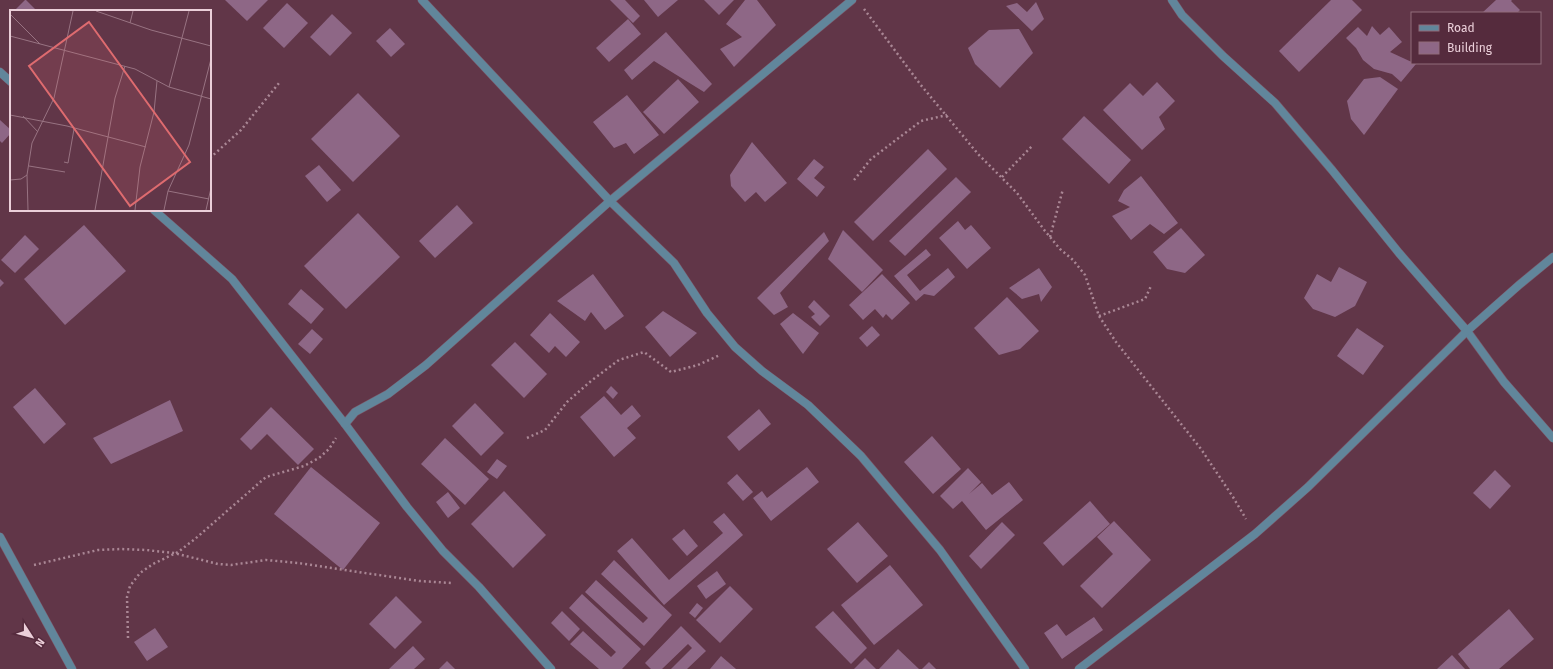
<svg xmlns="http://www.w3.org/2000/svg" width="1553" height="669" font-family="'Fira Sans',sans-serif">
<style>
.building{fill:#8e6786}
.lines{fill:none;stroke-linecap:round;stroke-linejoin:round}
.minor-casing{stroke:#7d5565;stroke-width:9}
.path{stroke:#aa8795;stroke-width:2.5;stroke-dasharray:2 3;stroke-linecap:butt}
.minor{stroke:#61869b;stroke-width:8}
.inset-road{fill:none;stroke:#987382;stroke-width:1}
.view{fill:#de6b6f;fill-opacity:0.15;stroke:#de6b6f;stroke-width:2}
.inset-edge{fill:none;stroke:#ebcfd9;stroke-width:2}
</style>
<rect width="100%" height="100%" fill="#613648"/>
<g class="building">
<path d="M25 0H26L37 11H14Z"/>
<path d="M225 0H268L247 21Z"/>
<path d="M610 0H625L640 16 633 23Z"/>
<path d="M644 0H678L658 17Z"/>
<path d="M704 0H734L719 15Z"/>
<path d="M745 0H757L776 25 734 67 720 49 742 37 726 24Z"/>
<path d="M1331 0H1352L1362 10 1299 72 1279 51Z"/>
<path d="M1496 0H1512L1511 1 1520 10 1517 13H1482Z"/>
<path d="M1036 2 1044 19 1032 31 1006 6 1017 3 1027 12Z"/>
<path d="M287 3 308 23 284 48 263 28Z"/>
<path d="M332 14 352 33 330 56 310 37Z"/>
<path d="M628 19 641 34 609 62 596 48Z"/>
<path d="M1372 26 1380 35 1389 27 1402 42 1390 52 1416 64 1401 82 1392 74 1374 69 1363 60 1356 48 1346 38 1358 27 1367 36Z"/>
<path d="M390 28 405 44 391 57 376 41Z"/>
<path d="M1019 29 1033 53 1000 88 975 64 968 48 989 30Z"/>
<path d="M666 32 712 84 704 92 654 61 632 80 624 70Z"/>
<path d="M1380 77 1398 89 1364 135 1351 119 1347 101 1364 79Z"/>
<path d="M678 79 699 102 664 134 643 112Z"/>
<path d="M1157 82 1175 101 1159 117 1165 129 1142 150 1103 110 1130 83 1143 96Z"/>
<path d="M358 93 400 136 353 182 311 139Z"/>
<path d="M627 95 659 135 634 154 626 143 614 148 593 122Z"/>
<path d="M1084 116 1131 160 1109 184 1062 139Z"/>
<path d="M0 120 11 130V133L2 143 0 141Z"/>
<path d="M752 142 787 183 765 202 756 192 745 202 731 186 730 175Z"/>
<path d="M928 149 947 169 873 241 854 222Z"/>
<path d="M814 159 824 167 814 178 825 187 817 197 797 179Z"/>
<path d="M319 165 341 190 327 202 305 176Z"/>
<path d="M1141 176 1178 223 1164 234 1150 224 1131 240 1112 216 1130 207 1118 201 1124 190Z"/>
<path d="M956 177 971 192 905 256 889 241Z"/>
<path d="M457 205 473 223 435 258 419 241Z"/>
<path d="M358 213 400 257 346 309 304 266Z"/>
<path d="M958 221 965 230 971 225 991 248 967 269 939 238Z"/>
<path d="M84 225 126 271 65 325 24 279Z"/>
<path d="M1181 228 1205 255 1185 273 1167 269 1153 252Z"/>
<path d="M843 230 883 270 862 292 828 259Z"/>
<path d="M824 232 829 241 780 293 788 307 774 315 757 298Z"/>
<path d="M25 235 39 249 15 273 1 260Z"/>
<path d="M926 249 931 255 907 275 920 291 948 268 955 277 934 296 924 294 916 301 894 276Z"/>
<path d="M1339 267 1367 282 1355 306 1335 317 1313 309 1304 298 1317 274 1331 282Z"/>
<path d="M1039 268 1052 287 1041 302 1039 294 1022 299 1009 288Z"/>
<path d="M593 274 624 316 605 330 591 312 585 321 557 301Z"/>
<path d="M882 274 910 303 892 320 886 314 883 318 875 309 863 320 849 305Z"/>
<path d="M0 279 4 283 0 287Z"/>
<path d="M301 289 324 309 311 324 288 304Z"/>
<path d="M1007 297 1039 331 1020 349 999 355 974 328Z"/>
<path d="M814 300 830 316 820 326 811 317 815 314 808 307Z"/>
<path d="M663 311 697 333 670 357 645 327Z"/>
<path d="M550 313 580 342 566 357 555 346 549 353 530 335Z"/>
<path d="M793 313 819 333 803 354 780 324Z"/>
<path d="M872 326 880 335 867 347 859 338Z"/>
<path d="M1357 328 1384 346 1363 375 1337 356Z"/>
<path d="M312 329 323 339 310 354 298 344Z"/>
<path d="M515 342 547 374 524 398 491 365Z"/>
<path d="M611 386 618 393 613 399 606 392Z"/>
<path d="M35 388 66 424 44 444 13 407Z"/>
<path d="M604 396 621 415 632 405 641 416 627 428 636 438 614 457 580 417Z"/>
<path d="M170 400 183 431 111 464 93 438Z"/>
<path d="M475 403 504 433 481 456 452 426Z"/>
<path d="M271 407 314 449 298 465 267 434 251 450 240 439Z"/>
<path d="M759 409 771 424 739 451 727 437Z"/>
<path d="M932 436 961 469 933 494 904 462Z"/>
<path d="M445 438 489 479 465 505 421 464Z"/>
<path d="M497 459 507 466 497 479 487 472Z"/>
<path d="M311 467 380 523 343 570 274 514Z"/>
<path d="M807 467 819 482 771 521 753 498 762 491 767 498Z"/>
<path d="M968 468 981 482 969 494 982 483 992 495 1009 482 1023 500 986 530 962 501 953 509 940 496Z"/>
<path d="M1495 470 1511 486 1490 509 1473 493Z"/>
<path d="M737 474 753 492 743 501 727 483Z"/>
<path d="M504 491 546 535 513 568 471 524Z"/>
<path d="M448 492 460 508 448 518 436 502Z"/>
<path d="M1090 501 1110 524 1063 566 1043 543Z"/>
<path d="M724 513 743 535 664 605 617 551 632 538 669 580 723 533 713 522Z"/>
<path d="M1114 521 1151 560 1102 608 1080 586 1113 554 1097 537Z"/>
<path d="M858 522 888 556 857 583 827 549Z"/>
<path d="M1002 522 1015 535 981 569 969 556Z"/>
<path d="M684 529 698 546 687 556 672 539Z"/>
<path d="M614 560 672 615 644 646 585 592 596 580 643 623 648 618 601 574Z"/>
<path d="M890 565 923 605 874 645 841 605Z"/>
<path d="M717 571 726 584 706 599 697 586Z"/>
<path d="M730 586 753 609 720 643 696 620Z"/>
<path d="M582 594 641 649 622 669H599L570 644 583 631 611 657 616 652 569 608Z"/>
<path d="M396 596 422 622 395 649 369 624Z"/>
<path d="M697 603 703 608 695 618 689 613Z"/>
<path d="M1509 609 1534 639 1499 669H1470L1458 654Z"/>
<path d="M562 611 580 629 569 641 551 623Z"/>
<path d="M833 611 867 648 851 664 815 627Z"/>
<path d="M1094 617 1103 630 1062 659 1044 633 1057 624 1066 636Z"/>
<path d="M681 626 706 651 687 669H671L692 648 688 644 662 669H651L645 663Z"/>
<path d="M155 628 168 647 147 661 134 642Z"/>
<path d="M413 646 425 659 414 669H389Z"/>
<path d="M898 649 919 669H879Z"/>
<path d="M1452 655 1465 669H1437Z"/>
<path d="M721 656 736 669H710Z"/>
<path d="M865 658 876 669H854Z"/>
<path d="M447 661 455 669H439Z"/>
<path d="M929 662 936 669H922Z"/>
</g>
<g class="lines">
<g class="minor-casing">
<g id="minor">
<path d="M422 0 610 201 674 263 707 313 735 347 762 371 808 405 861 456 940 550 1025 669"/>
<path d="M1172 0 1182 15 1223 56 1275 103 1332 170 1399 253 1467 331 1504 382 1553 438"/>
<path d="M0 72 11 82"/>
<path d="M154 210 232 279 345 424 407 507 443 551 479 587 551 669"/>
<path d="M345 424 355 412 388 394 426 365 610 201 852 0"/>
<path d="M0 537 72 669"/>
<path d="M1079 669 1255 534 1308 487 1467 331 1519 285 1553 257"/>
</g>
</g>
<g class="path">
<path d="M864 9 920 84 978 154 1017 193 1045 231 1060 249 1073 260 1085 275 1099 316 1116 342 1201 449 1233 497 1246 519"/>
<path d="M210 158 241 130 279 83"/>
<path d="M1002 177 1032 146"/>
<path d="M854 180 871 159 921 121 947 115"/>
<path d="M1050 237 1063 189"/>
<path d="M1099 316 1145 299 1151 286"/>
<path d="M527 438 545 430 567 402 591 381 619 360 644 352 671 372 698 365 720 355"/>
<path d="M34 565 98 550 121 549 146 550 174 553 218 564 231 565 266 560 298 563 419 581 451 583"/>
<path d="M128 638 127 597 130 586 140 573 153 564 178 552 195 539 266 477 304 466 319 458 329 449 336 438"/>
</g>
<use href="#minor" class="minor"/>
</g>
<g transform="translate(10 10)">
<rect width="201" height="201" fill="#613648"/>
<path class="inset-road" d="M86 1 141 20 201 36M0 4 30 34M120 13 123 1M0 26 125 59 159 77 201 89M159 77 179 1M0 105 57 116 136 137M13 106 28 122M54 152 58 153 64 119M19 156 55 162M17 165 18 200M0 170 11 169 17 165 22 133 44 88 63 1M158 181 199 189M85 200 105 88 115 56M125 200 130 157 144 102 147 71M154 200 158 181 179 135 201 49M196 200 201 178"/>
<path class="view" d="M79 12 180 152 120 196 19 56Z"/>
<rect width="201" height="201" class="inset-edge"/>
</g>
<rect x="1411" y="12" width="130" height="52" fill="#552b3d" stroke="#916d7b"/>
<rect x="1419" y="25" width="20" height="6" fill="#61869b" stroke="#916d7b"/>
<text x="1447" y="32" font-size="12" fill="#ebcfd9">Road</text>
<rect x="1419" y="42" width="20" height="12" fill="#8e6786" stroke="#916d7b"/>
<text x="1447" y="52" font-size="12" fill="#ebcfd9">Building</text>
<g transform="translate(32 637) rotate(126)" stroke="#552b3d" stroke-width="3" paint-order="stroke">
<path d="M0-3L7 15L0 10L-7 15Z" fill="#ebcfd9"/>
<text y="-6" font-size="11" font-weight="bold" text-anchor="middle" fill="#ebcfd9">N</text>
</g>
</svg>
